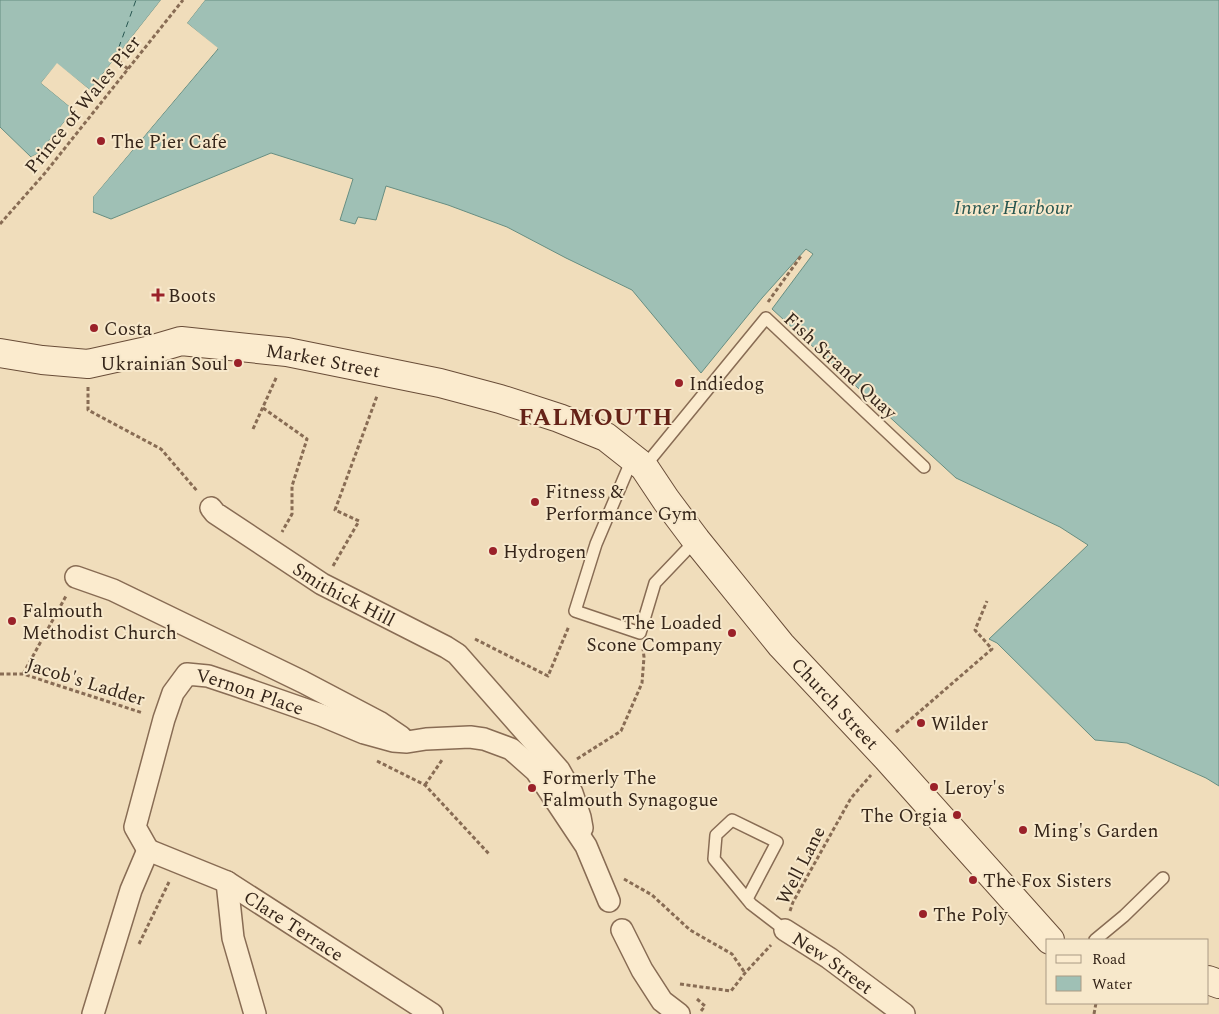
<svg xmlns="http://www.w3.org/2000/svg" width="1219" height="1014" font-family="Spectral,serif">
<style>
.water{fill:#9fc0b5;stroke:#678e82}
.pier{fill:#f0ddbb}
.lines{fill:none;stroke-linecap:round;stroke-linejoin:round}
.ferry{stroke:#285751;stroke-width:1;stroke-dasharray:6 5;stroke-linecap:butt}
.lane-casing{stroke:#886c54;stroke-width:14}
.street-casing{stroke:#886c54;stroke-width:24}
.secondary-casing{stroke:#694d38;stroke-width:30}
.path{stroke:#886c54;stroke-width:3;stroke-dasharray:4 2.5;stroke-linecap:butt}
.lane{stroke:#fbebce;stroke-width:11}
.street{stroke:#fbebce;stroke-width:21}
.secondary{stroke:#fbebce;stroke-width:28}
.poi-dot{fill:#9a2129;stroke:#f7e8cb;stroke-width:2}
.labels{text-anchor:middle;stroke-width:4;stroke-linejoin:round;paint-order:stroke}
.street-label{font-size:19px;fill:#36261a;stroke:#f7e8cb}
.poi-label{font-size:19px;fill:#36261a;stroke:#f7e8cb;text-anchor:start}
.water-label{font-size:20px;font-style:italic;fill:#285751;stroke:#f7e8cb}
.district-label{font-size:24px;font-weight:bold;letter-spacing:1px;fill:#652217;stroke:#f7e8cb}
</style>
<rect width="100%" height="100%" fill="#f0ddbb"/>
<g class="water">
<path d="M0 0H161L90 90 57 64 41 83 74 110 39 153 31 157 0 127Z"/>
<path d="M205 0H1219V786L1206 778 1127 743 1095 740 997 643 989 639 1088 545 1060 527 956 478 772 309 813 254 806 249 762 298 701 373 632 290 566 258 507 227 448 205 386 186 376 220 358 217 355 224 340 220 353 179 271 153 111 219 93 212V197L218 49 187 23Z"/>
</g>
<g class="pier">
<path d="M161 0H163V1L92 92H89L57 67 44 83 75 108 76 110 41 155 33 159 31 157 39 153 74 110 41 83 57 63 90 90Z"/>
<path d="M202 0H205L187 23 218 48 93 197V212L90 210 91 196 214 49 185 23V21Z"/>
</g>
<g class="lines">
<path class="ferry" d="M115 58 136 0"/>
<g class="lane-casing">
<g id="lane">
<path d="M633 457 596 544 575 611 640 633 655 583 696 540"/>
<path d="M644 467 766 318 924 467"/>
<path d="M747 899 777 842 732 820 716 835 714 859 747 899 751 904 785 930"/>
<path d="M1095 940 1124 916 1163 878"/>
</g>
</g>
<g class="street-casing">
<g id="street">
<path id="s1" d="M211 508 215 513 322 584 446 647 457 654 559 770 572 793 580 817 582 828"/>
<path d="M76 577 113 590 303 682 379 722 401 737"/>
<path id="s2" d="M148 850 135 827 164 719 173 693 187 674 208 676 235 685 321 715 364 733 393 741 407 742 426 739 470 737 484 739 511 749 536 771 586 846 609 901"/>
<path id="s3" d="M148 850 227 882 432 1014"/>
<path d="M227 882 233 938 255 1014"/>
<path d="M622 930 642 970 662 1001 679 1014"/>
<path id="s4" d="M785 930 829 958 904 1014"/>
<path d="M93 1014 131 890 148 850"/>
</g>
</g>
<g class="secondary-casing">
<g id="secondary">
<path id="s5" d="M0 353 42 360 88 364 147 351 181 341 287 352 440 383 500 399 559 418 606 437 644 467 666 500 696 540 781 645 886 757 1050 940"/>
<path d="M1208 980 1219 984"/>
</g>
</g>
<g class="path">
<path d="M115 58 128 69"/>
<path d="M0 224 45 173 183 0"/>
<path d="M768 302 801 256"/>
<path d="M88 387V410L161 449 198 492"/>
<path d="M263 408 307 439 292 486V514L282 532"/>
<path d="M253 429 277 376"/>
<path d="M333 566 359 521 335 510 377 396"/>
<path d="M475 639 548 676 569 626"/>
<path d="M0 674H23L143 713"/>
<path d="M23 674 66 596"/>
<path d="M896 732 992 649 975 630 987 601"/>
<path d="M577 759 621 731 642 683 644 657 643 649"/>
<path d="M377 761 425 785 490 855"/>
<path d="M425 785 442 760"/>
<path d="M624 879 652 895 690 930 732 954 745 973"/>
<path d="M790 911 793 902 851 798 871 775"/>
<path d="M139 944 169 882"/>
<path d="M680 984 731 991 745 973 771 945"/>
<path d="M697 999 705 1006 701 1011"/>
<path d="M1094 1014 1096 1003"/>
</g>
<use href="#lane" class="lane"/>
<use href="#street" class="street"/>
<use href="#secondary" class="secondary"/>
</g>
<g class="poi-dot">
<circle cx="101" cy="141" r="5"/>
<path d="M155.5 287.5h5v5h5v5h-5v5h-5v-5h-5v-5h5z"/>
<circle cx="94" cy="328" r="5"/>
<circle cx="238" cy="363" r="5"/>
<circle cx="679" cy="383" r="5"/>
<circle cx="535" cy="502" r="5"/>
<circle cx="493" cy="551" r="5"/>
<circle cx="12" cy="621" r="5"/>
<circle cx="732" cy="633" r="5"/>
<circle cx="921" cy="723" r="5"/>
<circle cx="934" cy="787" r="5"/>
<circle cx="532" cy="788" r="5"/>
<circle cx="957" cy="815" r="5"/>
<circle cx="1023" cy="830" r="5"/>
<circle cx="973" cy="880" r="5"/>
<circle cx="923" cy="914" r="5"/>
</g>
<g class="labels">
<g class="street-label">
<text transform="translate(82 104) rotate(-51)" y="7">Prince of Wales Pier</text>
<text dy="7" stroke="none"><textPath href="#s5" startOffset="328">Market Street</textPath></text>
<text transform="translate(841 365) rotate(43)" y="7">Fish Strand Quay</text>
<text dy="7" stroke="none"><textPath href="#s1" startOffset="159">Smithick Hill</textPath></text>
<text transform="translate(86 681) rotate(17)" y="7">Jacob's Ladder</text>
<text dy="7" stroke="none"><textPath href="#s2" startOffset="255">Vernon Place</textPath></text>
<text dy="7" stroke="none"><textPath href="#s5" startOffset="975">Church Street</textPath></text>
<text transform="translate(800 865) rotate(-63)" y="7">Well Lane</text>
<text dy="7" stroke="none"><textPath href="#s3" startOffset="165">Clare Terrace</textPath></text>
<text dy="7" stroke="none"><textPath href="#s4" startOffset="58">New Street</textPath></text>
</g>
<g class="poi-label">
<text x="111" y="148">The Pier Cafe</text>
<text x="168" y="302">Boots</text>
<text x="104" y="335">Costa</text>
<text x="228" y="370" text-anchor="end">Ukrainian Soul</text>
<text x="689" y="390">Indiedog</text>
<text x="545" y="498">Fitness &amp;<tspan x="545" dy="22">Performance Gym</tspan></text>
<text x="503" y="558">Hydrogen</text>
<text x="22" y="617">Falmouth<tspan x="22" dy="22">Methodist Church</tspan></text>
<text x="722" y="629" text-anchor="end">The Loaded<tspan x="722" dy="22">Scone Company</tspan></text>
<text x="931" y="730">Wilder</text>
<text x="542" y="784">Formerly The<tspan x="542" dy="22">Falmouth Synagogue</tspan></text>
<text x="944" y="794">Leroy's</text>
<text x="947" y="822" text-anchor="end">The Orgia</text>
<text x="1033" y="837">Ming's Garden</text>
<text x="983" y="887">The Fox Sisters</text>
<text x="933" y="921">The Poly</text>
</g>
<g class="water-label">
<text x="1013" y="214">Inner Harbour</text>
</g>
<g class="district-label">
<text x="596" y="425">FALMOUTH</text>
</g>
</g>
<rect x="1046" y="939" width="162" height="65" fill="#f7e8cb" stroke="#aa9a84"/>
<rect x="1056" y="955" width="25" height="8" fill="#fbebce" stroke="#aa9a84"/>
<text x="1092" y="964" font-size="15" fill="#36261a">Road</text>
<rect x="1056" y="976" width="25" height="15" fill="#9fc0b5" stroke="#aa9a84"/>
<text x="1092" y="989" font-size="15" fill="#36261a">Water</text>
</svg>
